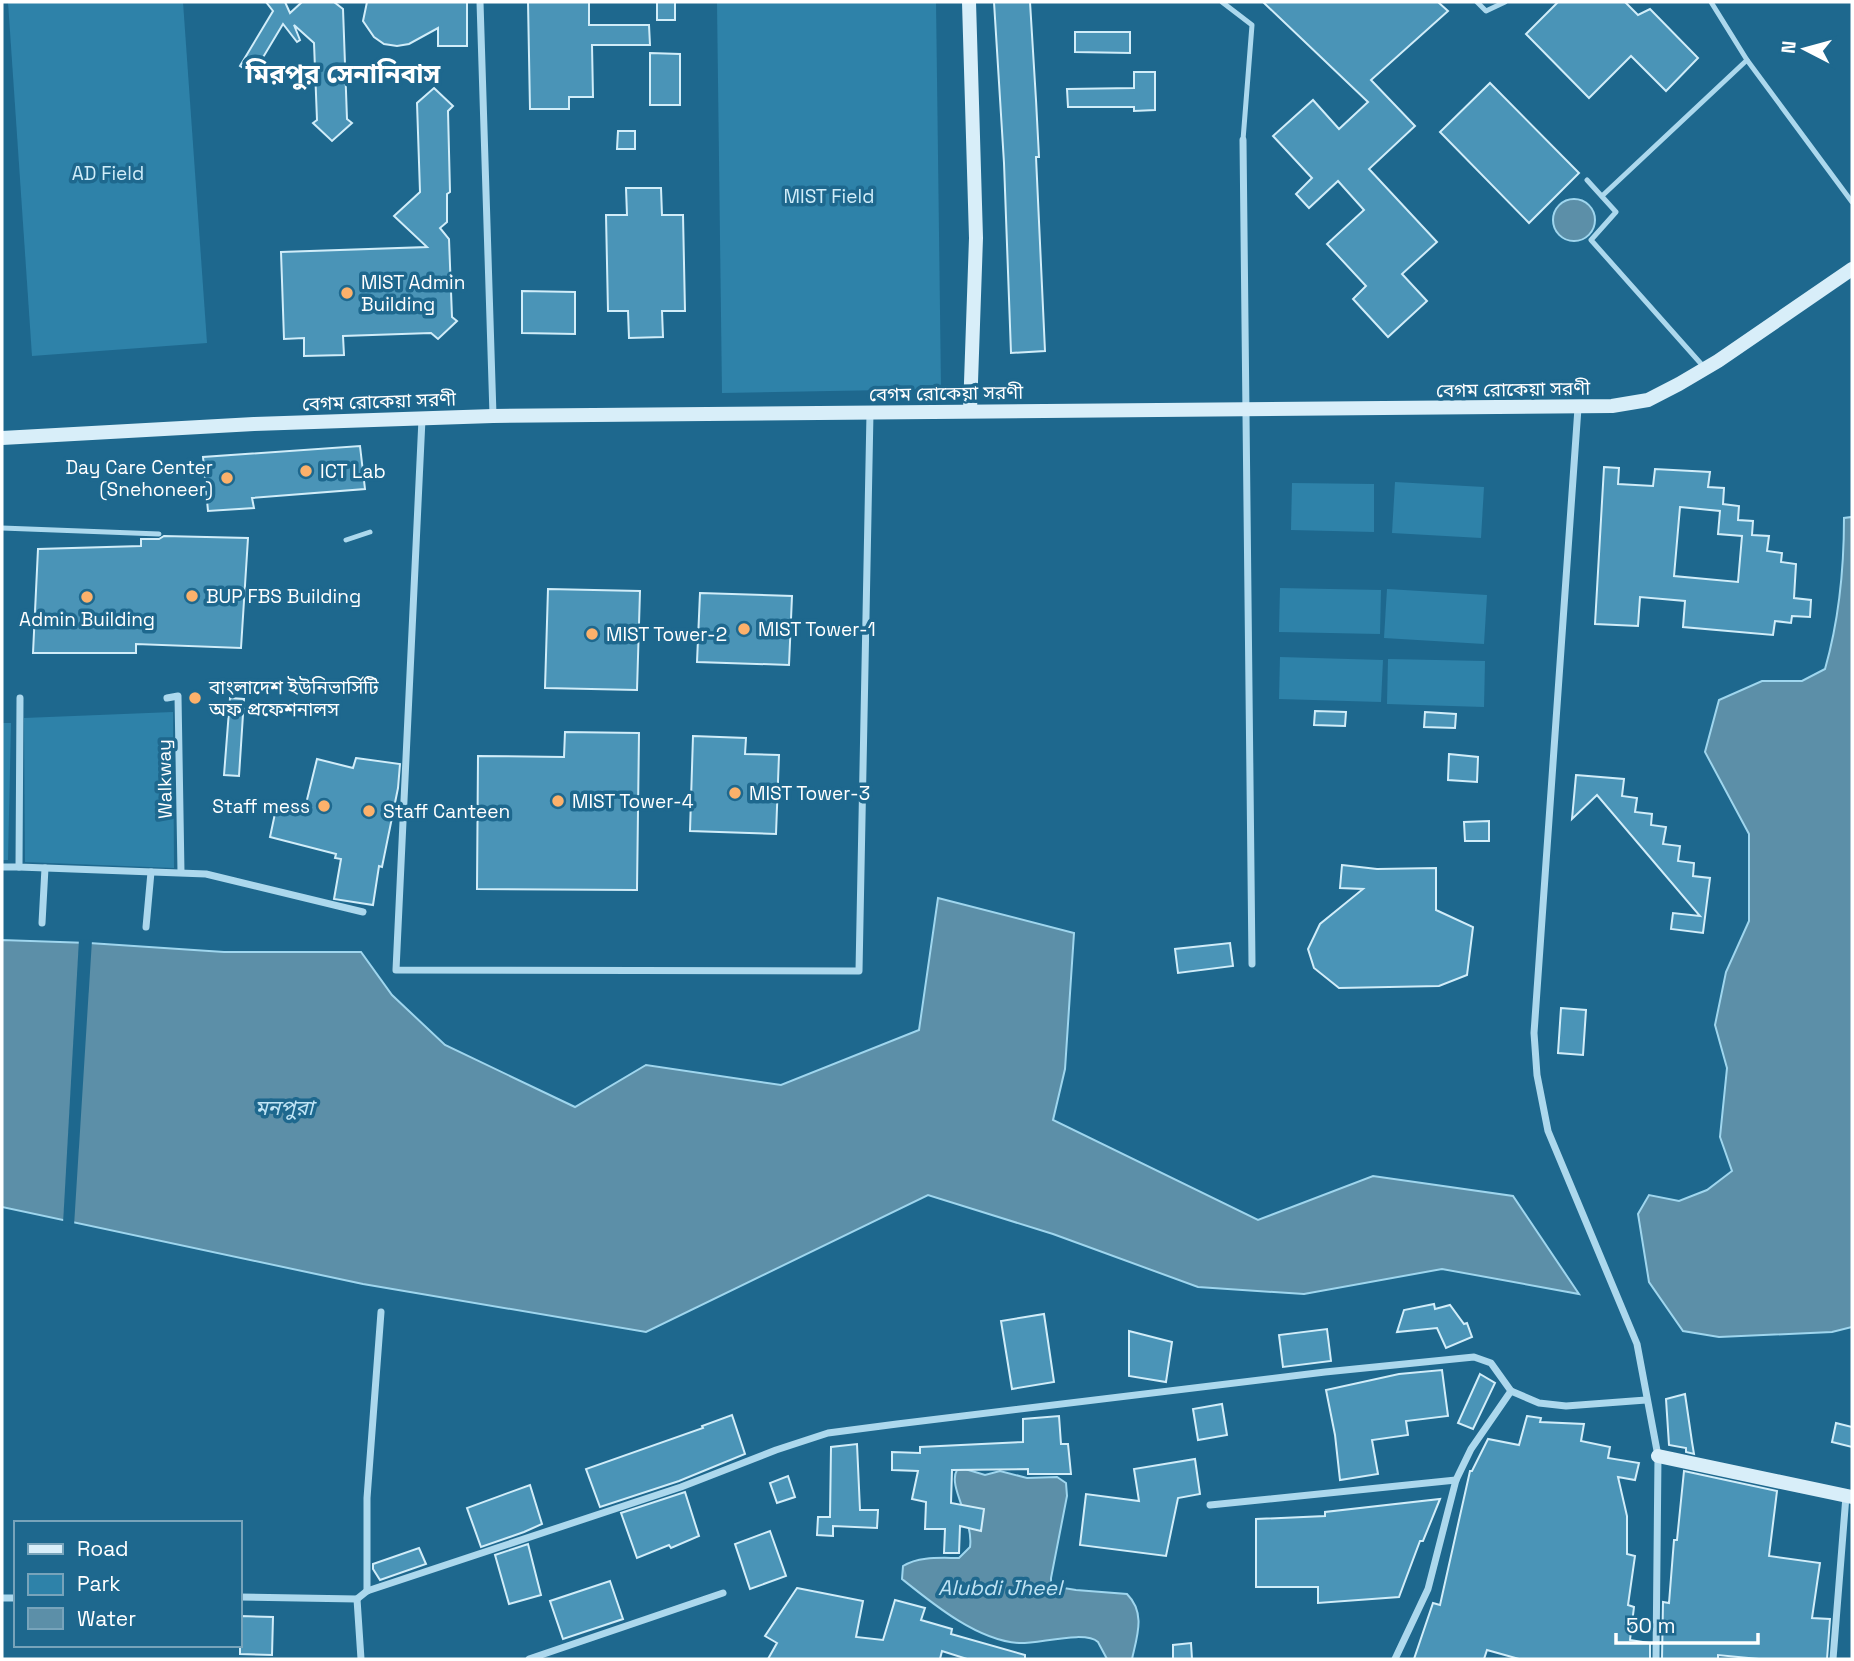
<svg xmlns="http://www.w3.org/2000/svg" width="1854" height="1661" font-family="'Space Grotesk','Noto Sans Bengali',sans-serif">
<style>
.green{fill:#2e82a9}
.water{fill:#5c8fa8;stroke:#9fd6ee;stroke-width:2}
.pier{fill:#1e688e}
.building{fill:#4a94b7;stroke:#d1edf9;stroke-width:2;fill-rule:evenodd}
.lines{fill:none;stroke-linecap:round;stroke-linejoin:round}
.lane{stroke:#acd8ed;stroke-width:5}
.street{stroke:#acd8ed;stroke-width:7}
.secondary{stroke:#d8eef9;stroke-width:14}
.poi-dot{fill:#fcb16b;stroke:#1e688e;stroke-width:2.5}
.labels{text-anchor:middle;stroke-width:7;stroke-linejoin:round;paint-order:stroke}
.park-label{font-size:19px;fill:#d1edf9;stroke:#1e688e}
.poi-label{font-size:19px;fill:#fff;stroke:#1e688e;text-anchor:start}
.street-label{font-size:19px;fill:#fff;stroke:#1e688e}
.water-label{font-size:21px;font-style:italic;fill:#bfe4f5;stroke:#1e688e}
.district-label{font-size:26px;font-weight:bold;fill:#fff;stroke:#1e688e}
</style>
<rect width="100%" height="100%" fill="#1e688e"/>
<g class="green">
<path d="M8 2H183L207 343 32 356Z"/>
<path d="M717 2H936L941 389 722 393Z"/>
<path d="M1395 482 1484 487 1481 538 1392 533Z"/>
<path d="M1292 483 1374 484V532L1291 530Z"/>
<path d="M1280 588 1381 590 1380 634 1279 632Z"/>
<path d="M1387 589 1487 595 1484 644 1384 638Z"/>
<path d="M1280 657 1383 660 1381 702 1279 699Z"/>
<path d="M1388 659 1485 661 1484 707 1387 704Z"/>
<path d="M173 712 174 868 25 862 24 718Z"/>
<path d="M2 723H11L8 860H2Z"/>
</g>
<g class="water">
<circle cx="1574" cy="220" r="21"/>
<path d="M1852 517V1327L1832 1332 1719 1337 1683 1331 1649 1282 1638 1214 1649 1195 1679 1201 1707 1190 1732 1171 1720 1137 1727 1068 1715 1025 1726 972 1749 921V834L1705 752 1719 700 1762 681H1802L1825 669C1839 620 1844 569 1844 518Z"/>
<path d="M938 898 1074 933 1065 1069 1053 1120 1258 1220 1373 1176 1513 1196 1579 1294 1442 1269 1304 1294 1198 1287 1053 1234 928 1195 646 1332 363 1284 2 1207V940L89 943 224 952H361L392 995 445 1045 575 1107 646 1065 781 1085 919 1030Z"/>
<path d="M965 1469 985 1475 1000 1471 1027 1478 1057 1477 1066 1483 1067 1496 1051 1578V1586L1076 1590 1127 1594C1146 1613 1137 1636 1132 1659H1107L1098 1642C1085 1630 1038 1644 1019 1643 978 1641 933 1604 902 1579L903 1566C919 1556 940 1558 959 1558L970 1547C974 1520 947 1486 957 1470Z"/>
</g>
<path class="pier" d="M79 939 92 940 74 1226 63 1224Z"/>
<g class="building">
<path d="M266 2H285L290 13 302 2H334L343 9 347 119 352 123 332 141 313 123 317 120 314 43 294 25 300 40 297 42 283 24 253 74 240 66 273 11Z"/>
<path d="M367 2H467V46H438V28L409 44 397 46 384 44 374 37 363 21Z"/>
<path d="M528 2H589V25H649L650 45H592L593 97H569V109H530Z"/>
<rect x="657" y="2" width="18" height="18"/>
<path d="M994 2H1030L1036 100 1039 157H1036L1045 351 1011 353 1004 163Z"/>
<path d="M1263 2H1438L1448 11 1371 80 1415 126 1369 169 1437 242 1402 274 1427 301 1388 337 1353 299 1366 286 1327 244 1364 210 1338 181 1309 208 1296 194 1312 178 1273 136 1313 100 1339 129 1368 102Z"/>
<path d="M1558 2H1625L1638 15 1650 9 1698 58 1666 91 1631 56 1589 98 1526 34Z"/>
<path d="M1075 32H1130V53L1075 52Z"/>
<path d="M650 53 680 54V105H650Z"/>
<path d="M1134 72H1155V110L1134 111V107H1068L1067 89 1134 88Z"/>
<path d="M1490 83 1579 173 1529 223 1440 132Z"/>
<path d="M434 88 453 106 448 111 450 192 447 194V222L440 228 449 239 452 317 457 321 438 339 431 333 343 336 344 355 304 356V338L284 339 281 252 427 247 394 216 420 192 417 103Z"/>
<path d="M618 131H635V149H617Z"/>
<path d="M626 188H661L662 215H683L685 311H662L663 337 629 338 628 311H608L606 215H627Z"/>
<path d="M522 291 575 292V334L522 333Z"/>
<path d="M360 446 365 489 252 498 254 508 208 511 203 457Z"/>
<path d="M1604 467 1619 468 1618 484 1653 486 1655 469 1710 472 1708 487 1724 488 1723 504 1739 506 1738 520 1753 521 1752 535 1769 536 1767 551 1782 553 1781 562 1796 564 1794 598 1811 600 1810 617 1792 616 1791 623 1775 621 1773 635 1683 627 1685 601 1640 597 1638 626 1595 624ZM1680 507 1720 511 1718 534 1742 536 1738 582 1674 576Z"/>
<path d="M164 536 248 538 241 648 136 644V653H33L38 549 141 546V539H159Z"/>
<path d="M548 589 640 591 637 690 545 688Z"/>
<path d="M700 593 792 596 789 665 697 662Z"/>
<path d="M230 698 244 699 239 776 224 775Z"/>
<path d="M1315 711 1346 712 1345 726 1314 725Z"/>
<path d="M1425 712 1456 714 1455 728 1424 727Z"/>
<path d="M565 732 639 733 637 890 477 889 478 756 564 757Z"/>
<path d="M693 736 746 738 745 754 779 755 776 834 690 831Z"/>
<path d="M1449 754 1478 757 1477 782 1448 780Z"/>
<path d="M356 758 400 764 398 788 382 867 379 866 373 905 334 899 341 859 335 858 336 854 270 837 277 804 305 808 317 759 353 768Z"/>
<path d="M1576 775 1624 779 1622 796 1637 798 1635 812 1652 814 1651 825 1666 827 1663 844 1680 846 1678 861 1694 863 1693 876 1710 878 1703 933 1671 929 1673 913 1700 916 1597 795 1572 819Z"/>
<path d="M1489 821V841H1465L1464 822Z"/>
<path d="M1342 865 1377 869 1436 868V910L1473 927 1467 975 1439 986 1339 988 1314 968 1308 949 1320 924 1363 889 1340 888Z"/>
<path d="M1230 943 1233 966 1178 973 1175 949Z"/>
<path d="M1561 1008 1586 1010 1583 1055 1558 1053Z"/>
<path d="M1434 1304 1435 1309 1450 1305 1464 1324 1467 1323 1472 1337 1446 1348 1437 1328 1397 1332 1404 1310Z"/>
<path d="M1044 1314 1054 1382 1012 1389 1001 1321Z"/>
<path d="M1327 1329 1331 1361 1283 1367 1279 1335Z"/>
<path d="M1129 1331 1172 1342 1166 1382 1129 1376Z"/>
<path d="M1442 1370 1448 1416 1406 1421 1408 1435 1372 1440 1378 1474 1340 1480 1335 1435 1326 1390 1399 1374Z"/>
<path d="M1480 1374 1495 1383 1473 1429 1458 1423Z"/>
<path d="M1685 1394 1692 1442 1694 1454 1686 1452V1448L1669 1445 1666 1399Z"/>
<path d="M1222 1404 1227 1435 1198 1440 1193 1409Z"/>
<path d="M732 1415 745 1454 679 1481 600 1507 586 1469 703 1428 702 1426Z"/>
<path d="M1059 1416 1061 1444H1068L1071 1474H1028V1469L952 1470 951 1503 984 1509 981 1531 960 1526 959 1553H944L945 1529H925L926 1502 912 1499 918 1471 892 1470V1452L920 1453V1447L1023 1442V1419Z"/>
<path d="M1527 1416 1541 1418 1540 1422 1584 1424 1581 1441 1610 1447 1608 1458 1639 1463 1635 1480 1618 1477 1627 1516V1554L1635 1556 1628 1605 1634 1607 1630 1640 1650 1643V1659H1519L1487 1650 1484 1659H1414L1433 1603 1440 1605 1470 1471H1472L1488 1439 1519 1445Z"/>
<path d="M1836 1423 1852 1427V1447L1832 1442Z"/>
<path d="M857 1444 860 1510H878L877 1528 833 1526V1536L817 1535 818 1517H830L831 1447Z"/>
<path d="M1195 1459 1200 1494 1178 1498 1166 1556 1080 1545 1086 1494 1139 1501 1134 1469Z"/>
<path d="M1684 1471 1777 1491 1769 1556 1820 1563 1812 1618 1830 1619 1827 1659H1759L1718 1655V1659H1662L1663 1602 1669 1603 1674 1540H1677Z"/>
<path d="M788 1476 795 1497 777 1503 770 1483Z"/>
<path d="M530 1485 542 1524 524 1532 481 1547 467 1508Z"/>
<path d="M685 1492 699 1536 671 1548 669 1545 637 1558 621 1513Z"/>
<path d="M1440 1499 1423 1541H1420L1399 1597 1318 1603V1587H1256V1519L1325 1516V1512Z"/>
<path d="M770 1531 786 1576 750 1589 735 1544Z"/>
<path d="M528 1544 541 1595 509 1604 495 1555Z"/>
<path d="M419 1548 426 1564 380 1580 373 1569V1564Z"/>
<path d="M610 1581 623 1619 563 1639 550 1601Z"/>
<path d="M797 1588 863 1601 856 1637 883 1640 895 1600 925 1608 921 1620 952 1629 951 1634 1025 1655V1659H967L942 1651 940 1659H768L777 1643 765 1636Z"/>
<path d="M240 1616 273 1617 272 1655 240 1654Z"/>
<path d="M1191 1643 1192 1659H1173V1645Z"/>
</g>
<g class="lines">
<g class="lane">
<path d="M1222 2 1252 25 1243 140"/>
<path d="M1477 2 1486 11 1505 2"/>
<path d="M1711 2 1747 60"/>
<path d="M1587 180 1616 212 1591 240 1703 366"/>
<path d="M1602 196 1747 60 1852 202"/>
<path d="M2 528 159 534"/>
<path d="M346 540 370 532"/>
</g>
<g class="street">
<path d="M480 2 493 415"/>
<path d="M1243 140 1252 964"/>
<path d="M1578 408 1534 1033 1537 1075 1548 1131 1637 1344 1658 1456 1656 1659"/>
<path d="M422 419 396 970 859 971 870 413"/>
<path d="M20 698 19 867 206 874 363 912"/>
<path d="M167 698 178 696 181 872"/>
<path d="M2 867H19"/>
<path d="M42 923 45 868"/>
<path d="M146 927 151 872"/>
<path d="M1210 1505 1456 1480"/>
<path d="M367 1591V1498L381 1312"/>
<path d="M240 1597 357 1599 367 1591 681 1487 776 1450 828 1433 897 1424 1325 1372 1474 1357 1491 1363 1511 1391 1539 1403 1566 1406 1646 1400"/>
<path d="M2 1598H16"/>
<path d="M357 1599 361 1659"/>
<path d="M529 1659 723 1593"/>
<path d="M1395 1659 1428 1589 1456 1480 1471 1449 1511 1391"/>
<path d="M1833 1659 1846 1496"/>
</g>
<g class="secondary">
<path d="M969 2 976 238 970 411"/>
<path d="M2 438 254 424 493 416 1612 406 1648 400 1679 384 1718 361 1852 269"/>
<path d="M1658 1456 1852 1497"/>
</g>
</g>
<g class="poi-dot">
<circle cx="347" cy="293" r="7"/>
<circle cx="306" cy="471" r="7"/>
<circle cx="227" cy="478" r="7"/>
<circle cx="192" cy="596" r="7"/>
<circle cx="87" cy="597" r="7"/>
<circle cx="744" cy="629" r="7"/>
<circle cx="592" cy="634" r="7"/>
<circle cx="195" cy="698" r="7"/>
<circle cx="735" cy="793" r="7"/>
<circle cx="558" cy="801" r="7"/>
<circle cx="324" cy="806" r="7"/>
<circle cx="369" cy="811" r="7"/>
</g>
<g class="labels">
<g class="park-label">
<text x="108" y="180">AD Field</text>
<text x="829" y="203">MIST Field</text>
</g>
<g class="poi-label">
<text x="361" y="289">MIST Admin<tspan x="361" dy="22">Building</tspan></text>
<text x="213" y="474" text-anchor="end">Day Care Center<tspan x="213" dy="22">(Snehoneer)</tspan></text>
<text x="320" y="478">ICT Lab</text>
<text x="206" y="603">BUP FBS Building</text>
<text x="87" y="626" text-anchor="middle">Admin Building</text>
<text x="758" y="636">MIST Tower-1</text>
<text x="606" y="641">MIST Tower-2</text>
<text x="209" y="694">বাংলাদেশ ইউনিভার্সিটি<tspan x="209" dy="22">অফ প্রফেশনালস</tspan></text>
<text x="749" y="800">MIST Tower-3</text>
<text x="572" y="808">MIST Tower-4</text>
<text x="310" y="813" text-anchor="end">Staff mess</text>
<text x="383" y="818">Staff Canteen</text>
</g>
<g class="street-label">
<text transform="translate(1513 389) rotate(-1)" y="7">বেগম রোকেয়া সরণী</text>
<text transform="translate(946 393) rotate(-1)" y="7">বেগম রোকেয়া সরণী</text>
<text transform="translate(379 401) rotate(-2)" y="7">বেগম রোকেয়া সরণী</text>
<text transform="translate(164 779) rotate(-91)" y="7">Walkway</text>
</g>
<g class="water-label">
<text x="284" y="1115">মনপুরা</text>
<text x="1000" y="1595">Alubdi Jheel</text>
</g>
<g class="district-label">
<text x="343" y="83">মিরপুর সেনানিবাস</text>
</g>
</g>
<rect width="1854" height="1661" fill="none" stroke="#ffffff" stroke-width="7"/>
<rect x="14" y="1521" width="228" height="126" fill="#1e688e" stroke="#78a4bb" stroke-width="2"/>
<rect x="28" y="1544" width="35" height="10" fill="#d8eef9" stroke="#78a4bb" stroke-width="2"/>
<text x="77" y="1556" font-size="21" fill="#ffffff">Road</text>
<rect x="28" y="1574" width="35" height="21" fill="#2e82a9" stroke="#78a4bb" stroke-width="2"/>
<text x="77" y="1591" font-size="21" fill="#ffffff">Park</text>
<rect x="28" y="1608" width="35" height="21" fill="#5c8fa8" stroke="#78a4bb" stroke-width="2"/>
<text x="77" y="1626" font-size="21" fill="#ffffff">Water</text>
<g transform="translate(1805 49) rotate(276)" stroke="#1e688e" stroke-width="5" paint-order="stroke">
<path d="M0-5L12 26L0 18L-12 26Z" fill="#ffffff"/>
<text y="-10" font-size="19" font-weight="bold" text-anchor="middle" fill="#ffffff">N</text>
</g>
<path d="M1616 1633v10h142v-10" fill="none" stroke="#ffffff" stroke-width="3.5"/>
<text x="1626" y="1633" font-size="21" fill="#ffffff" stroke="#1e688e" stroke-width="5" paint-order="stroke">50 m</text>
</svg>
